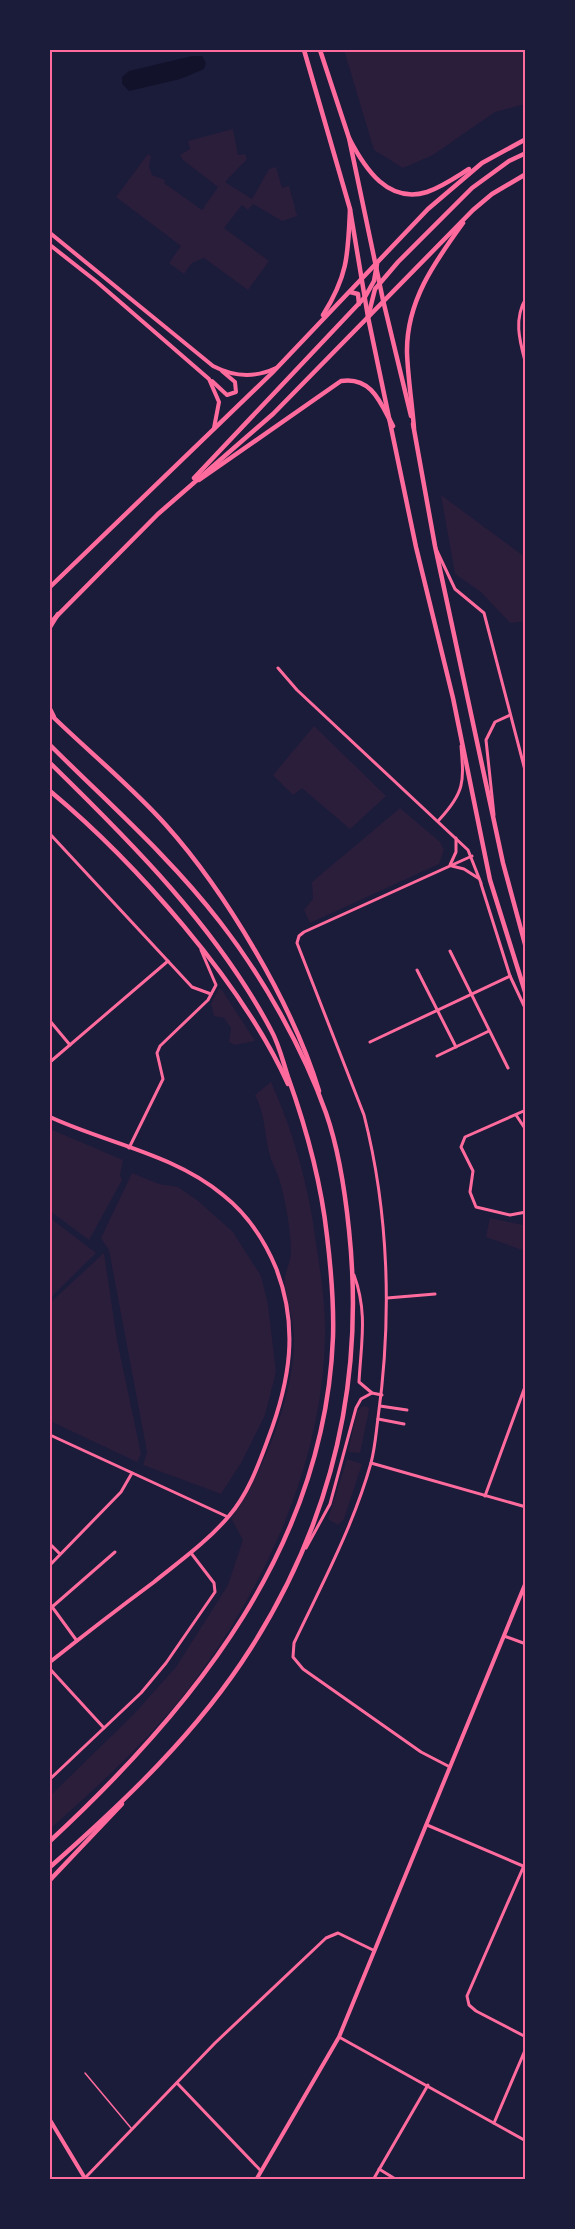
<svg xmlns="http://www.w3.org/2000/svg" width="575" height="2229" font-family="'IBM Plex Sans',sans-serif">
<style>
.green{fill:#2a1e3b}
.water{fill:#12122b}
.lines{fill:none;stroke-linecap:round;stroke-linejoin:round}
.service{stroke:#ff6b9d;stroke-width:1.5}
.minor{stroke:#ff6b9d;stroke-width:3}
.tertiary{stroke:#ff6b9d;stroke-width:4}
.secondary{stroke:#ff6b9d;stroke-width:4.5}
.primary{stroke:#ff6b9d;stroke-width:4.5}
.trunk{stroke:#ff6b9d;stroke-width:4.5}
.neatline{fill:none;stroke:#ff6b9d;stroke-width:2}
</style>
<rect width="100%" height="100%" fill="#1b1b3a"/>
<g class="green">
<path d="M344 50H525V104L495 112 433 155 403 168 374 150Z"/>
<path d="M233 129 238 155 245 154 247 159 225 182 252 199 269 169 276 167 282 188 289 186 297 216 282 221 253 204 248 210 242 205 224 228 269 261 248 290 204 258 192 263 184 274 169 263 181 246 116 197 148 154 151 156 149 166 152 175 165 180 164 183 202 210 218 187 183 160 180 155 190 149 188 141Z"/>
<path d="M441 495 525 557V621L510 623 481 592 455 574Z"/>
<path d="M314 726 386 796 350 829 302 788 293 795 273 775Z"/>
<path d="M400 808 440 842 444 850 439 864 310 923 304 910 313 899 312 882Z"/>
<path d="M219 988 222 990 255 1041 235 1045 229 1042 231 1028 224 1018 214 1016 211 1004Z"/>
<path d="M271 1082C294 1133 309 1188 316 1243 321 1274 326 1307 325 1338 322 1465 265 1587 190 1687 149 1740 99 1785 50 1829V1796L134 1714 176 1667 228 1585 243 1540 231 1518C264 1472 294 1396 294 1339 294 1320 287 1303 285 1285 283 1275 290 1264 291 1254 291 1232 286 1203 280 1182 277 1171 271 1162 269 1152 264 1131 265 1114 255 1095Z"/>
<path d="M50 1129 123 1160 120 1175 122 1180 89 1240 50 1211Z"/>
<path d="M132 1173 159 1184 178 1187 197 1200 233 1232 261 1276 268 1305 276 1372 265 1415 241 1463 221 1494 143 1465 147 1452 109 1250 101 1238Z"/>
<path d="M50 1218 96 1253 50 1298Z"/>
<path d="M490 1218 523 1225 525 1222V1251L486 1237Z"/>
<path d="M104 1253 117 1340 141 1454 137 1462 50 1421V1303Z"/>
<path d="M363 1406 368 1407 369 1410 360 1453 348 1452 357 1411Z"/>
<path d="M347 1459 362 1464 344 1519 338 1525 328 1519Z"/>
</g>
<path class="water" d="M192 56H202L206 63 204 69 180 79 129 91 122 84V77L129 71Z"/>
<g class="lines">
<path class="service" d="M85 2073 131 2128"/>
<g class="minor">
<path d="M526 298C513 320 520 342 526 365"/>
<path d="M437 551 455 589 484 613 526 774"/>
<path d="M278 668 297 690 468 850 481 883"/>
<path d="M494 815 486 740 495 722 510 715"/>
<path d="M439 820C465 792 464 782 461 746"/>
<path d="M50 834 192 987 211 994"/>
<path d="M450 865 456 852V838"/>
<path d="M452 866 464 869 478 878"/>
<path d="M481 884 510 976 526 1010"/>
<path d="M450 951 508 1068"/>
<path d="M417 970 456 1047"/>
<path d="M50 1021 70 1045"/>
<path d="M370 1042 510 976"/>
<path d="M437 1056 489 1031"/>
<path d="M50 1062 168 961"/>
<path d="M526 1110 465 1137 461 1147 473 1171 470 1192 476 1207 510 1215 526 1212"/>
<path d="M516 1115 526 1130"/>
<path d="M129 1148 163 1079 157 1053 160 1046 208 1000 216 985 201 950"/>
<path d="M354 1275C368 1313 361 1343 359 1382L372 1393 382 1395"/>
<path d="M387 1298 435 1294"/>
<path d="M380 1406 407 1410"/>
<path d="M378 1419 404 1424"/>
<path d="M50 1435 228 1517"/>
<path d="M371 1463 526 1507"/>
<path d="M485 1496 526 1384"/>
<path d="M50 1544 60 1554"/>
<path d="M306 1548 330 1504 356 1408 361 1399 372 1393"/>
<path d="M50 1565 121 1492 132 1473"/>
<path d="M50 1604 77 1641"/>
<path d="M52 1607 115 1552"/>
<path d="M504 1636 526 1644"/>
<path d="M50 1669 104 1728"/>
<path d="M450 1767 421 1752 303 1669 293 1657 294 1643C322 1584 353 1527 371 1463 375 1448 376 1433 378 1418 392 1318 389 1213 364 1115L297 943 299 936 304 932 472 856"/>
<path d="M50 1779 141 1693 166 1663 215 1592 214 1583 191 1553"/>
<path d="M427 1825 523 1866"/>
<path d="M526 1861 467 1996 469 2005 476 2011 526 2037"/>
<path d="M339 2037 526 2141"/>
<path d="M177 2083 261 2171"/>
<path d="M494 2123 526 2048"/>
<path d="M379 2169 397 2180"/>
<path d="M85 2178 215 2043 326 1938 338 1933 373 1950"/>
<path d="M373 2180 428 2085"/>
</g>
<g class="tertiary">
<path d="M50 233 213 366C234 377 255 378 276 368"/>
<path d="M50 245 97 282 209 379 219 402 214 428"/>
<path d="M212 381 227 395 236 392 235 382 222 371"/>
<path d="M50 1117C106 1143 174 1154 223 1195 247 1214 264 1239 276 1268 299 1327 290 1381 268 1439 258 1466 248 1494 229 1516 208 1541 180 1561 154 1582 119 1608 84 1635 50 1662"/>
<path d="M50 2120 86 2180"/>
<path d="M256 2180 339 2037 526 1582"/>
</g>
<g class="secondary">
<path d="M304 50 350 209 368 317 416 547 453 698 490 880 526 995"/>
<path d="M320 50 349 138 383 300 411 416"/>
<path d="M413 424 435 546 503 863 526 948"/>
</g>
<g class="primary">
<path d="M349 138C365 169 388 204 427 192 442 187 456 177 469 169"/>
<path d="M350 292 358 294 359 304"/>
<path d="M323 315C348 275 348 255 350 209"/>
<path d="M368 317 375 289 398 262 472 188 509 161 526 153"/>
<path d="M414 428C412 403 408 378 407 353 406 302 434 263 463 223"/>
<path d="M194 478 365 297 374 281 377 264"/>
<path d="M199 480 341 381C372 376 381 404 393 426"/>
<path d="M50 587 272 373 428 209 482 163 526 139"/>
<path d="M50 623 158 514 273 414 473 210 492 194 526 174"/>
</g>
<g class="trunk">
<path d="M50 627 58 614"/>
<path d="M50 709 54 717"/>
<path d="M50 714C88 751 130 785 165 824 226 892 293 1005 319 1091"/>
<path d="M50 745C107 802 170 857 220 922 262 976 303 1048 326 1113 339 1150 345 1191 349 1230 365 1381 333 1519 251 1648 198 1732 124 1802 50 1867"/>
<path d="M50 763C132 843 217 928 271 1030 279 1044 283 1062 288 1077 307 1130 321 1181 327 1236 331 1269 334 1304 333 1337 325 1545 196 1706 50 1841"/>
<path d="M50 791C136 863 241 981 288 1084"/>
<path d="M50 1880 122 1804"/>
</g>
</g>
<rect width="575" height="2229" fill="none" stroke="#1b1b3a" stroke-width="102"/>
<rect x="51" y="51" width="473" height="2127" class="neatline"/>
</svg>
